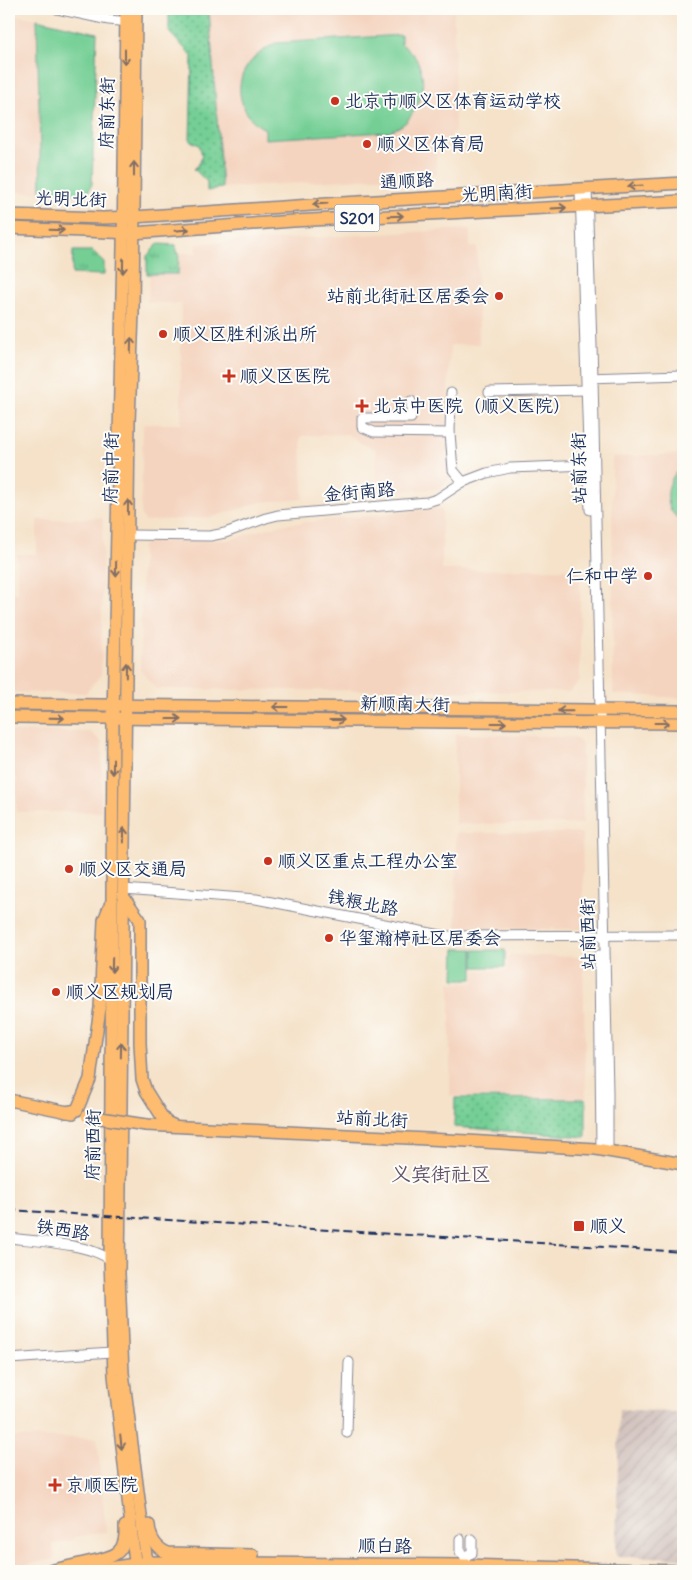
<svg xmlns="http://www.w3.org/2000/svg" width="692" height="1580" font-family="Delius,'LXGW WenKai TC',sans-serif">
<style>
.built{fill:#f4d4bf}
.industrial{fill:url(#industrial-furrows)}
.grass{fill:url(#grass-tufts);stroke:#487f7a}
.park{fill:url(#park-dots);stroke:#487f7a}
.pitch{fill:#75cf95;stroke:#487f7a}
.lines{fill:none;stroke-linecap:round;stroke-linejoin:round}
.minor-casing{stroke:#888894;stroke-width:11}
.major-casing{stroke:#888894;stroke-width:14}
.minor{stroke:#fff;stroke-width:9}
.major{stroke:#febc70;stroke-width:11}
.rail{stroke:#1b2f5e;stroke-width:2;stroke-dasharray:8 4;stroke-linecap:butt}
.major-bridge-casing{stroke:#888894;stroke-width:14;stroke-linecap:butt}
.major-bridge{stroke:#febc70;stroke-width:11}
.oneway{stroke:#816e66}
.poi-dot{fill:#c8321e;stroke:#fdfcf7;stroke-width:2}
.labels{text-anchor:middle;stroke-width:4;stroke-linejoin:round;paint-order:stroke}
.shield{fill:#fdfcf7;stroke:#5f6c8c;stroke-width:1}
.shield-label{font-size:16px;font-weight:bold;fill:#1b2f5e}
.poi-label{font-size:18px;fill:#1b2f5e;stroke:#fdfcf7;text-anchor:start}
.street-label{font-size:18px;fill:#1b2f5e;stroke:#fdfcf7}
.quarter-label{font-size:20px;fill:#64546b;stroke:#fdfcf7}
</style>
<defs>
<pattern id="industrial-furrows" width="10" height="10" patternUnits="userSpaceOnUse" patternTransform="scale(1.25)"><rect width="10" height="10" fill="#d0c0bb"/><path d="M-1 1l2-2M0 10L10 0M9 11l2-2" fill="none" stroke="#b2a5a3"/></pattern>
<pattern id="grass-tufts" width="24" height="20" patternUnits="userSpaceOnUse" patternTransform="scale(1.25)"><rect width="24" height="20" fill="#75cf95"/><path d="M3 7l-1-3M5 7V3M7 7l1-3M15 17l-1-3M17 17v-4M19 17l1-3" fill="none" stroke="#5fa87d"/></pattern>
<pattern id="park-dots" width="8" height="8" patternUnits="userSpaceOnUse" patternTransform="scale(1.25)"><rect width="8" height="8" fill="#75cf95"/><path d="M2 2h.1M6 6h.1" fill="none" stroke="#5fa87d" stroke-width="1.8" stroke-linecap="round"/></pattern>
</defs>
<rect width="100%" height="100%" fill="#fdfcf7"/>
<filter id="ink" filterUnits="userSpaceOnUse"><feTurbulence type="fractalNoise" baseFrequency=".02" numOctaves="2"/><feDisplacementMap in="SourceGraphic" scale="10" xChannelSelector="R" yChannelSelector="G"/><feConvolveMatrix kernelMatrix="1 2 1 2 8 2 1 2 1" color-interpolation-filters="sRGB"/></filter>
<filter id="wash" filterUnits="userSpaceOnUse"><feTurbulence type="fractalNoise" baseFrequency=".0096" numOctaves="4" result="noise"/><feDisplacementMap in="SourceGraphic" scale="20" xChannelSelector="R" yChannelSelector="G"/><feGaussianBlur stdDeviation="1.12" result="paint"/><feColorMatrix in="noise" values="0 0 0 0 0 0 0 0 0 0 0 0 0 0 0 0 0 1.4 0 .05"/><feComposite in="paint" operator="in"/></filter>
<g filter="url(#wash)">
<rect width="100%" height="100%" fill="#f5e2c9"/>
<g class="built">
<path d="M209 9H454L455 132 451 133V143H435L437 174 222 188Z"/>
<path d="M9 13 97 33 92 184 87 194 9 192Z"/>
<path d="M470 229V247H477L479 344 450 345 446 433 451 478 438 489 377 492 376 449 362 444 348 434 301 436 303 499 261 502 213 517 145 521 141 515 143 424H181V304L148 302 150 274H178L179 253H196L197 244Z"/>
<path d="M683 454V698L613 694 612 457Z"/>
<path d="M442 508V570L580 569V680L569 692 156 689 140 670 142 546 151 542 227 540 280 525Z"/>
<path d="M103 518 101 674 86 693 9 692V594L17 593V554H37V520Z"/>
<path d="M9 731 90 732 102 742 101 812H16L17 777 9 776Z"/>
<path d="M455 734 575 737 582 744 583 824H455Z"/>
<path d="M456 833H582L584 929 456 928Z"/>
<path d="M509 955 583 957 586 1099 450 1096V982L474 983 476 971H507Z"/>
<path d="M9 1437 97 1438 106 1532 73 1537V1540L53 1544 55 1559 9 1568Z"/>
</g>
<path class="industrial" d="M619 1409 683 1413V1558L616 1556Z"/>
<g class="grass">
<path d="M158 244 176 245V253H179L178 274H147V256Z"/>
<path d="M73 251H93L104 262V275L72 274Z"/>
</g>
<g class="park">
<path d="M169 9H209L222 188 207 191V182L194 169C203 161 203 156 199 145L190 141 192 56 169 32Z"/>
<path d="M455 1098 586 1099V1137L454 1127Z"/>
</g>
<g class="pitch">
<path d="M37 19 97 33 92 184 87 194 41 193Z"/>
<path d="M401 35V44C426 59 429 91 412 114 410 117 408 121 405 123 400 127 393 130 387 132L265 139V129C243 119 232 89 246 68 253 57 264 49 276 43Z"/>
<path d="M683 467V524C678 519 671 513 669 505 665 492 671 473 683 467Z"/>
<path d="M455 949H473V979H454Z"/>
<rect x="474" y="950" width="31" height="17"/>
</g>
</g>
<g filter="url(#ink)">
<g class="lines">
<g class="minor-casing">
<g id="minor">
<path d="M57 9 109 20 130 22"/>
<path d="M587 188 593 378 608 1093V1151"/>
<path d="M580 189 590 510"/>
<path d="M588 378 683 375"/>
<path d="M489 392 586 390"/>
<path d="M451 393 450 433 453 470 463 482"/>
<path d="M411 401V418H362V427L374 432 450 433"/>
<path d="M128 535 210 536 225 533 266 518 278 515 427 502 437 499 463 482 487 473 510 468 589 465"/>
<path d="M123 889 256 899 446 936 683 935"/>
<path d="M599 955 601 1150"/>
<path d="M9 1238C35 1241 91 1244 110 1260"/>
<path d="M9 1359 112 1352"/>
<path d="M347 1433 349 1362"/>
<path d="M460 1539V1552L465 1556V1565"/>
<path d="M465 1556 472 1553V1539"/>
</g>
</g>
<g class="major-casing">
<g id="major">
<path d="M126 9 123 247 113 718 110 1260 114 1375 136 1571"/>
<path d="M136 9 133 313 129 422 119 1273 123 1373 148 1571"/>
<path d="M9 215 103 218 133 217 342 203 683 183"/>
<path d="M9 228 133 233 293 221 683 201"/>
<path d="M9 704 683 711"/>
<path d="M9 717 451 722 683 723"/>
<path d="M123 896 140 920V1043L142 1079 146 1091 161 1115 166 1122 175 1126"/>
<path d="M9 1100 73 1113"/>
<path d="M66 1112 77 1110 90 1079 100 1008 104 920 110 905"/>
<path d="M146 1125 467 1141 596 1149 683 1164"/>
<path d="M149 1525C150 1538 155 1548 168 1553L253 1555"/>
<path d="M49 1571C62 1568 75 1565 88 1562 112 1557 127 1556 125 1526"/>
<path d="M91 1571 147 1562 465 1565 679 1571"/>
</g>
</g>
<use href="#minor" class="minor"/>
<use href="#major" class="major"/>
<path class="rail" d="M9 1210 683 1252"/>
<g class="major-bridge-casing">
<path id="major-bridge" d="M87 1116 146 1125"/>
</g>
<use href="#major-bridge" class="major-bridge"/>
</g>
<defs><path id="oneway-shaft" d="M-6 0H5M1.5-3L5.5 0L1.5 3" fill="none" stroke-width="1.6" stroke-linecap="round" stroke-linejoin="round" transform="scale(1.25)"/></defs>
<g class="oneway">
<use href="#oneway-shaft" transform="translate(125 57) rotate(90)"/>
<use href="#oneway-shaft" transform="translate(134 169) rotate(-90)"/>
<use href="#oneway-shaft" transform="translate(635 186) rotate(176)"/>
<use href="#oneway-shaft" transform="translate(320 204) rotate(176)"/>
<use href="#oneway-shaft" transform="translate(559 208) rotate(-3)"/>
<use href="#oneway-shaft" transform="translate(396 216) rotate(-2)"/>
<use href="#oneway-shaft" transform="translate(57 230) rotate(2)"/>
<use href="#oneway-shaft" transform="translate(182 230) rotate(-5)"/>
<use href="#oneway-shaft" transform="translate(123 266) rotate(91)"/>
<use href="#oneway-shaft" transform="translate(131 345) rotate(-88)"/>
<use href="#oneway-shaft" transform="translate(128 507) rotate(-89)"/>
<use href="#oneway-shaft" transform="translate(116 569) rotate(91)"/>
<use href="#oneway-shaft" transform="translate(126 670) rotate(-89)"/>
<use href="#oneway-shaft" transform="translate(280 707) rotate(-180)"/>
<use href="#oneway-shaft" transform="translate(565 711) rotate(-179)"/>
<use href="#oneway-shaft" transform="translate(57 718) rotate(1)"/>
<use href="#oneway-shaft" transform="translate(174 719)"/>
<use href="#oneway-shaft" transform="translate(337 720)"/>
<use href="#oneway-shaft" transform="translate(499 723)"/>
<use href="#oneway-shaft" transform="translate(662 723)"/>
<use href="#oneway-shaft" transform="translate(113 767) rotate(90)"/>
<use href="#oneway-shaft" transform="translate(124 835) rotate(-89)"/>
<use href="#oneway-shaft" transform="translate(112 965) rotate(91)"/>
<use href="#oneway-shaft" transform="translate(121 1050) rotate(-89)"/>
<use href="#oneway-shaft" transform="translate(121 1442) rotate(84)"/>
</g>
</g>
<g class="poi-dot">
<circle cx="335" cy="101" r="5"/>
<circle cx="367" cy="144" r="5"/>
<circle cx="499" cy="296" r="5"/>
<circle cx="163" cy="334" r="5"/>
<path d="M226.5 368.5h5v5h5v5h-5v5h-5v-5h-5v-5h5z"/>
<path d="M359.5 398.5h5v5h5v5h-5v5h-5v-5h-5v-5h5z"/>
<circle cx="648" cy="576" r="5"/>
<circle cx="268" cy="861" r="5"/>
<circle cx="69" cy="869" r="5"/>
<circle cx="329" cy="938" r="5"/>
<circle cx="56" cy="992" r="5"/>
<rect x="573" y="1220" width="12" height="12" rx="2.5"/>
<path d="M52.5 1477.5h5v5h5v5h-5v5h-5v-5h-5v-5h5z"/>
</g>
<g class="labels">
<rect class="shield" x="334.5" y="204.5" width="45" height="27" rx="4"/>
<g class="shield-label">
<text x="357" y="224">S201</text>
</g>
<g class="poi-label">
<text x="345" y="107">北京市顺义区体育运动学校</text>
<text x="377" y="150">顺义区体育局</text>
<text x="489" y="302" text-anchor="end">站前北街社区居委会</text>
<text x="173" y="340">顺义区胜利派出所</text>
<text x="240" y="382">顺义区医院</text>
<text x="373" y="412">北京中医院（顺义医院）</text>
<text x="638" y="582" text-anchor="end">仁和中学</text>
<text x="278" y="867">顺义区重点工程办公室</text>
<text x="79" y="875">顺义区交通局</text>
<text x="339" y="944">华玺瀚楟社区居委会</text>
<text x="66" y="998">顺义区规划局</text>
<text x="590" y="1232">顺义</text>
<text x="66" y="1491">京顺医院</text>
</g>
<g class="street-label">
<text transform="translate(107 113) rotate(-89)" y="6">府前东街</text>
<text transform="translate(407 181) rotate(-3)" y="6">通顺路</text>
<text transform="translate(497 193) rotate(-3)" y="6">光明南街</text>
<text transform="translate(71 199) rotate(2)" y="6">光明北街</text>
<text transform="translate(111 468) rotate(-89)" y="6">府前中街</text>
<text transform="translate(579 468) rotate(-91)" y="6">站前东街</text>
<text transform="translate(359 492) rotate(-5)" y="6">金街南路</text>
<text transform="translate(405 704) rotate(1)" y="6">新顺南大街</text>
<text transform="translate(363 903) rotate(11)" y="6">钱粮北路</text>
<text transform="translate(588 934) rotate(-91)" y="6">站前西街</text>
<text transform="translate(372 1119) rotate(3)" y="6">站前北街</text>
<text transform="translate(93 1145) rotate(-89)" y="6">府前西街</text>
<text transform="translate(63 1230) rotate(9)" y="6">铁西路</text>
<text transform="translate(385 1546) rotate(1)" y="6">顺白路</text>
</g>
<g class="quarter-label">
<text x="441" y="1181">义宾街社区</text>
</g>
</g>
<rect width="692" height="1580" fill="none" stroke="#fdfcf7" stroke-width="30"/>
</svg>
